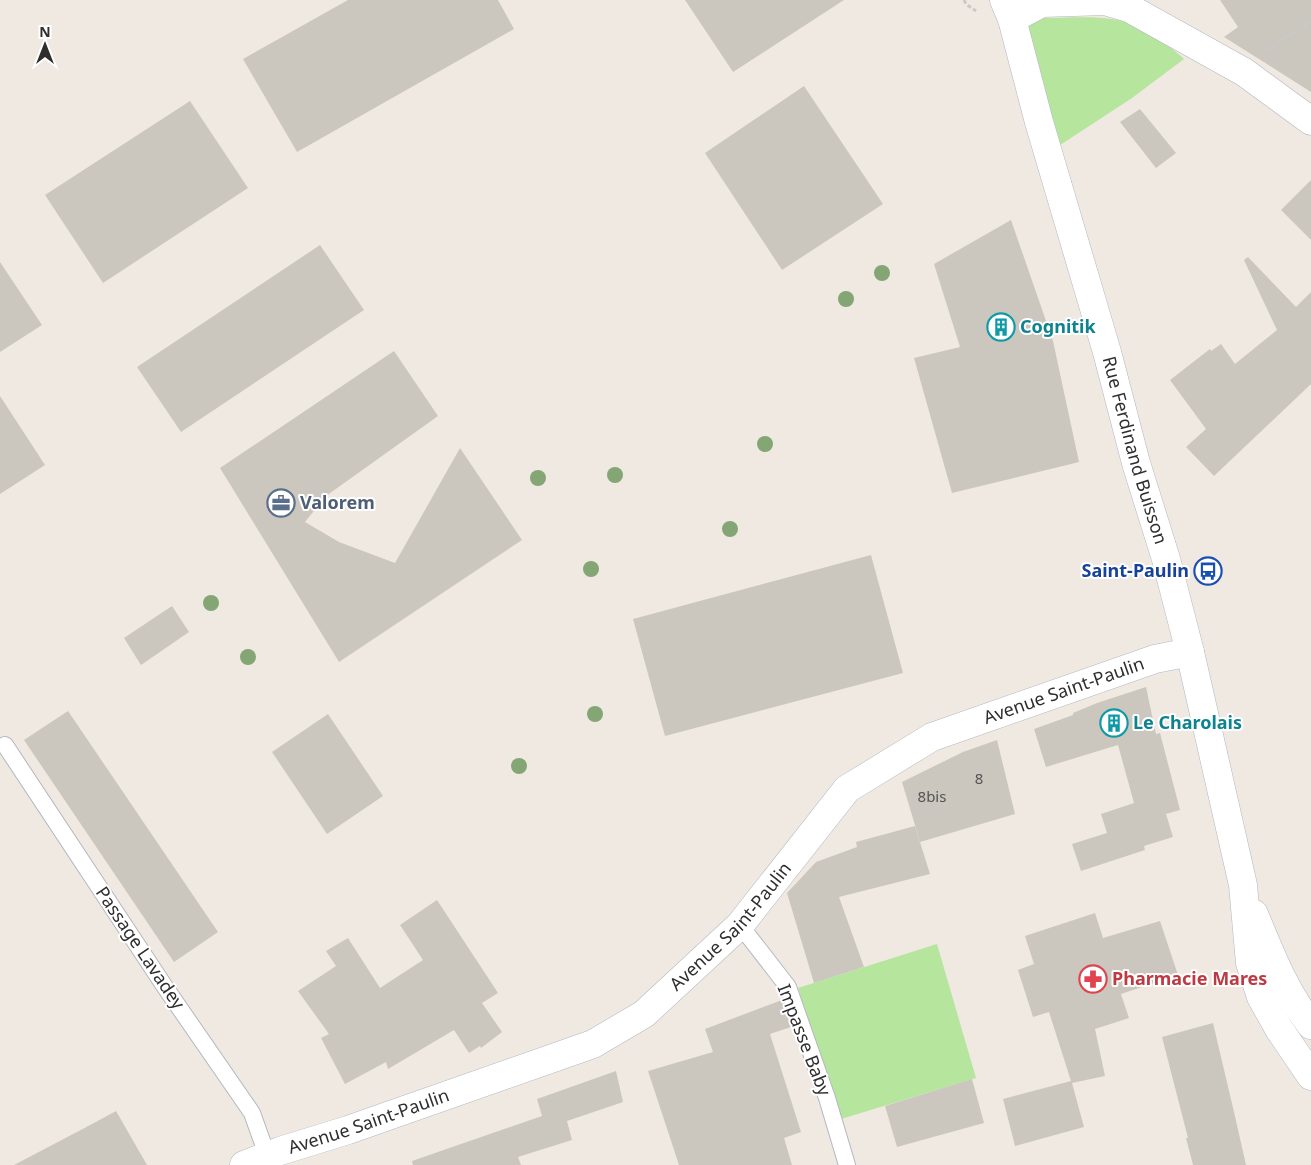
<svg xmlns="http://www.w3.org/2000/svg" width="1311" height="1165" font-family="'Noto Sans',sans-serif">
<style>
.green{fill:#b6e59e}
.building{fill:#cbc7bf}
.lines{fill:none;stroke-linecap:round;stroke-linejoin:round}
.lane-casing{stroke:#b4b7c1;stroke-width:18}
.street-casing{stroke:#b4b7c1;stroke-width:29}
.secondary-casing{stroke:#b4b7c1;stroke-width:29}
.path{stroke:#c9c9c9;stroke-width:3;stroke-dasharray:4 2.5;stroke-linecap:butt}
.lane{stroke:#fff;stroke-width:16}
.street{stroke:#fff;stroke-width:28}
.secondary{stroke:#fff;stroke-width:28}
.tree{fill:#84a574}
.labels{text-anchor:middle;stroke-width:4;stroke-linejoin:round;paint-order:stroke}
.number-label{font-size:15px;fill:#555452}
.culture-label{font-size:18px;font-weight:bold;fill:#0d838f;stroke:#fff;text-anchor:start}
.street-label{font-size:18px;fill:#2e2e2e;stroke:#fff}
.service-label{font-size:18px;font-weight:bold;fill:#4e5e75;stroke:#fff;text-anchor:start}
.transit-label{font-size:18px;font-weight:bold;fill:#164399;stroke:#fff;text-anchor:end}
.health-label{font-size:18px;font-weight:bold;fill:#be3a42;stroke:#fff;text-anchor:start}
</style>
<rect width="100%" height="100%" fill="#efe9e1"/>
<g class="green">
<path d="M1041 18C1071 18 1104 14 1133 24 1152 31 1169 46 1184 59L1132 98 1054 149 1019 23Z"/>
<path d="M937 944 976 1078 841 1119 798 988Z"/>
</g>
<g class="building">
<path d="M348 0H498L514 29 297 152 243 59Z"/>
<path d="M685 0H844L733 72Z"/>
<path d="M1220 0H1311V92L1224 37 1238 27Z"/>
<path d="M804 86 883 204 782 270 705 153Z"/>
<path d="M190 101 248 188 103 283 45 195Z"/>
<path d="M1140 109 1176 153 1156 168 1120 122Z"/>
<path d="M1311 180V240L1281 210Z"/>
<path d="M1011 220 1053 341 1079 462 952 493 914 358 960 347 934 264Z"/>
<path d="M320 245 364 310 181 432 137 367Z"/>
<path d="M1248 257 1296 307 1311 292V384L1214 476 1186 447 1206 429 1170 380 1210 349 1211 351 1221 344 1235 364 1277 330 1244 260Z"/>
<path d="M0 262 42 325 0 352Z"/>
<path d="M394 351 438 416 326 496 305 522 339 542 395 563 460 448 522 540 339 662 220 468Z"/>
<path d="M0 396 45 465 0 494Z"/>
<path d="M871 555 903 673 665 736 633 619Z"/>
<path d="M172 606 189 632 141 665 124 638Z"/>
<path d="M1146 687 1156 734 1160 733 1180 810 1166 814 1173 837 1144 846 1145 850 1081 871 1072 844 1107 833 1101 814 1134 803 1118 745 1046 767 1034 729 1073 715V713L1097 703Z"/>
<path d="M68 711 218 932 174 962 24 740Z"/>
<path d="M328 714 383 796 327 834 272 752Z"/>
<path d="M997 740 1015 814 920 842 902 782 963 752Z"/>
<path d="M915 826 930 874 839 897 864 967 814 983 787 893 816 862 857 847 856 842Z"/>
<path d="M437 900 498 993 482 1003 502 1032 481 1048 480 1046 469 1053 454 1030 388 1069 386 1062 345 1084 321 1038 329 1034 298 991 336 966 326 951 348 938 380 988 423 960 400 925Z"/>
<path d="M1095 913 1103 938 1160 921 1178 975 1121 994 1129 1018 1095 1029 1105 1076 1072 1083 1084 1127 1015 1146 1003 1099 1071 1081 1049 1012 1033 1017 1018 970 1034 964 1025 936Z"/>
<path d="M782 1000 791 1027 770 1034 801 1132 784 1138 792 1165H679L648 1071 713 1052 705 1029Z"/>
<path d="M1213 1023 1234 1112 1246 1165H1193L1186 1138H1188L1162 1037Z"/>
<path d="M616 1071 623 1102 567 1121 572 1140 518 1157 521 1165H413L412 1161 542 1116 537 1099Z"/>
<path d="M972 1079 984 1123 897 1147 885 1106Z"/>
<path d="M116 1111 147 1165H14L94 1123Z"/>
</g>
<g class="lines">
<g class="lane-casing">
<g id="lane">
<path d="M5 745 165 987 252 1113 267 1155"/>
<path d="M740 925 788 987 827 1098 847 1165"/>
</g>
</g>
<g class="street-casing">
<g id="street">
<path d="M1012 19 1042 3 1105 1 1129 8 1244 72 1311 121"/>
<path id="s1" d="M244 1165 280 1151 348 1130 593 1044 644 1014 740 925 847 789 932 737 1155 659 1190 652"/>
</g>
</g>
<g class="secondary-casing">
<g id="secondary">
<path id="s2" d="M1004 0 1012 19 1039 122 1107 352 1136 463 1166 559 1190 652 1243 885 1250 963 1261 997 1279 1029 1311 1076"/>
<path d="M1254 914C1270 953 1285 992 1311 1025"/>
</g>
</g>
<g class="path">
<path d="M964 0 966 4 976 11"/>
<path d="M1265 51 1311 21"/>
</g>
<use href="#lane" class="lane"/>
<use href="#street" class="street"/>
<use href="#secondary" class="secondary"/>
</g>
<g class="tree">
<circle cx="882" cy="273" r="8"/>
<circle cx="846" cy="299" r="8"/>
<circle cx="765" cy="444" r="8"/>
<circle cx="615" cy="475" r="8"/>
<circle cx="538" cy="478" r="8"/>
<circle cx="730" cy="529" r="8"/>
<circle cx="591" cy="569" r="8"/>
<circle cx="211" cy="603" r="8"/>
<circle cx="248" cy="657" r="8"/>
<circle cx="595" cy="714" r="8"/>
<circle cx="519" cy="766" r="8"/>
</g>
<defs>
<g id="building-ring" transform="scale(1.4375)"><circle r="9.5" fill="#fff" stroke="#0f9aa8" stroke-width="1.5"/><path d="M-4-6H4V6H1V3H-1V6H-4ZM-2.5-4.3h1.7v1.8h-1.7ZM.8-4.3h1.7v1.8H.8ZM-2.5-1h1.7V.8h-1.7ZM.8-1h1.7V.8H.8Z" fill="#0f9aa8"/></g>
<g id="office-ring" transform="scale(1.4375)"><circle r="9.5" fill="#fff" stroke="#5c6f8a" stroke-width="1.5"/><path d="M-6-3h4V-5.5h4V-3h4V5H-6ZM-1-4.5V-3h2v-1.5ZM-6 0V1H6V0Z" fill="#5c6f8a"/></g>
<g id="bus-ring" transform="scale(1.4375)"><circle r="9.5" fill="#fff" stroke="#1a4fb4" stroke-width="1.5"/><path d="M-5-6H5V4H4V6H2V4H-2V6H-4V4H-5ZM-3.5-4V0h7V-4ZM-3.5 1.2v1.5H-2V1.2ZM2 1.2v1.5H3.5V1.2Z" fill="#1a4fb4"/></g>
<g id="pharmacy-ring" transform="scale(1.4375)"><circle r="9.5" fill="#fff" stroke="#e0444e" stroke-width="1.5"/><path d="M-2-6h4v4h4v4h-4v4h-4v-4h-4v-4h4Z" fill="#e0444e"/></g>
</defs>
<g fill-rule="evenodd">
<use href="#building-ring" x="1001" y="327"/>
<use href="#office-ring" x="281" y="503"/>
<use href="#bus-ring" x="1208" y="571"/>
<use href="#building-ring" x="1114" y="723"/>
<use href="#pharmacy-ring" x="1093" y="979"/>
</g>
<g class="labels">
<g class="number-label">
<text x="979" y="784">8</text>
<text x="932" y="802">8bis</text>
</g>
<g class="culture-label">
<text x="1020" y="333">Cognitik</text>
<text x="1133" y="729">Le Charolais</text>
</g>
<g class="street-label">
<text dy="6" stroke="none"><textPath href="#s2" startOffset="469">Rue Ferdinand Buisson</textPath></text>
<text dy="6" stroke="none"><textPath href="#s1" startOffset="972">Avenue Saint-Paulin</textPath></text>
<text dy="6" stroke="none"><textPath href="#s1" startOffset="552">Avenue Saint-Paulin</textPath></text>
<text transform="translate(140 948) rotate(56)" y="6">Passage Lavadey</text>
<text transform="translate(804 1040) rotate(69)" y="6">Impasse Baby</text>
<text dy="6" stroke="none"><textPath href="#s1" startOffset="132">Avenue Saint-Paulin</textPath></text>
</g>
<g class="service-label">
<text x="300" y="509">Valorem</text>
</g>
<g class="transit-label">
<text x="1189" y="577">Saint-Paulin</text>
</g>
<g class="health-label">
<text x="1112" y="985">Pharmacie Mares</text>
</g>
</g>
<g transform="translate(45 45)" stroke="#ffffff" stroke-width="4" paint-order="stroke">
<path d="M0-4L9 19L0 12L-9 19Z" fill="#2e2e2e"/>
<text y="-8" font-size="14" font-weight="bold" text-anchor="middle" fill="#2e2e2e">N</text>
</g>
</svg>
